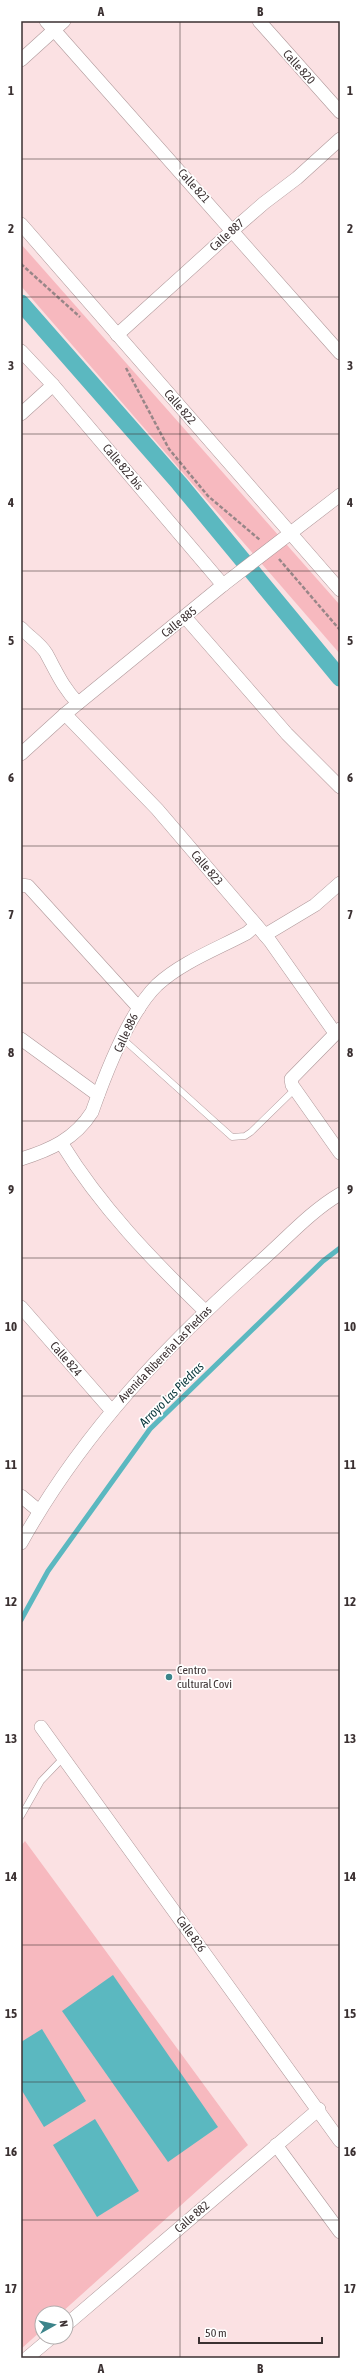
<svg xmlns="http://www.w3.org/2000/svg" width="361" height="2379" font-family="'Asap Condensed',sans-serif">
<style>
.green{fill:#f7b9bf}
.water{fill:#5bb8c0}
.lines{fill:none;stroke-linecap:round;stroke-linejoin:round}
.stream{stroke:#5bb8c0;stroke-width:5}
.canal{stroke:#5bb8c0;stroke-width:17}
.service-casing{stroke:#af989a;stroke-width:7}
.minor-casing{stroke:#af989a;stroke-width:14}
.path{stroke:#988688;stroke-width:2.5;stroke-dasharray:4 2;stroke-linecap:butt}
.service{stroke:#fff;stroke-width:6}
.minor{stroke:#fff;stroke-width:13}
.grid{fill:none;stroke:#3b3132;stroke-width:1;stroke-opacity:0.55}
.poi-dot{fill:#3c848a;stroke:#fff;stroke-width:1.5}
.labels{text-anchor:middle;stroke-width:3.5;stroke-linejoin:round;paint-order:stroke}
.street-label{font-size:12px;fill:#3b3132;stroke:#fff}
.poi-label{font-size:12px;fill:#3b3132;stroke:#fff;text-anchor:start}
.water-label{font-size:13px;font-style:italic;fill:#09373b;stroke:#fff}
.neatline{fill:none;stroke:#3b3132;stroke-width:1.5}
.grid-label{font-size:13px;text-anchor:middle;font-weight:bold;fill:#3b3132}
</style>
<rect width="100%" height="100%" fill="#fbe1e3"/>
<g class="green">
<path d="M21 244 340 605V654L21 286Z"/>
<path d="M25 1841 248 2145 61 2313H42V2330L21 2349V1846Z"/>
</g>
<g class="water">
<path d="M113 1975 218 2127 168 2162 62 2011Z"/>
<path d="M42 2029 86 2101 44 2127 21 2089V2042Z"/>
<path d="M95 2119 139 2191 97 2217 53 2145Z"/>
</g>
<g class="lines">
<path class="stream" d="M21 1620 48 1571 150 1429 323 1261 340 1248"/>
<path class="canal" d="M21 303 179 483 340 678"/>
<g class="service-casing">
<g id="service">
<path d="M123 1039 232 1137 245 1136 251 1132 295 1089"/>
<path d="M21 1816 41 1781 64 1757"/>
</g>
</g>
<g class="minor-casing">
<g id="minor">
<path d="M46 21 340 353"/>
<path d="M259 21 340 112"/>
<path d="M21 60 64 21"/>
<path d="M21 224 340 590"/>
<path d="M117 335 233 230 264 203 297 178 340 139"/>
<path d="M21 351 53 385 223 585"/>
<path d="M21 414 53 385"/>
<path d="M185 617 287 734 340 787"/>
<path d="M21 628C28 636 40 643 46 653 56 671 63 688 78 703"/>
<path d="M65 714 157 809 270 941 335 1033"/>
<path d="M21 754 65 714 223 585 340 495"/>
<path d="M21 885 28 886 139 1008"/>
<path d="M265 935 315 905 340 883"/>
<path d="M340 1029 291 1079 292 1085 340 1153"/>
<path d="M21 1039 98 1095"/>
<path d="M62 1144C101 1207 151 1259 205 1311"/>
<path d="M21 1159C50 1150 75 1139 92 1112 105 1075 129 1012 157 985 182 962 217 949 247 933L256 925"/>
<path d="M21 1307 111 1410"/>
<path d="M21 1496 39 1511"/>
<path d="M21 1543C83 1432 167 1344 261 1261 287 1238 311 1211 340 1194"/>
<path d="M41 1727 340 2141"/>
<path d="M276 2145 340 2232"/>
<path d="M66 2325 319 2109"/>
<path d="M27 2358 52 2337"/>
</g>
</g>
<g class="path">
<path d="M21 264 80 317"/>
<path d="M126 368 169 449 208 496 260 540"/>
<path d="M279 559 340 630"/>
</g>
<use href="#service" class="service"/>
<use href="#minor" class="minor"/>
</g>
<path class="grid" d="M180 21V2358M21 159H340M21 297H340M21 434H340M21 571H340M21 709H340M21 846H340M21 983H340M21 1121H340M21 1258H340M21 1396H340M21 1533H340M21 1670H340M21 1808H340M21 1945H340M21 2082H340M21 2220H340"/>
<circle class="poi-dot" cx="169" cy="1677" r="4"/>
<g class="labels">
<g class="street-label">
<text transform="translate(299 67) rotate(48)" y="4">Calle 820</text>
<text transform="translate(194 186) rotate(48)" y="4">Calle 821</text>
<text transform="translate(227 235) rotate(-42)" y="4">Calle 887</text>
<text transform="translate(180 407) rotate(49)" y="4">Calle 822</text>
<text transform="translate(123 467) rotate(50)" y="4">Calle 822 bis</text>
<text transform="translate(179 622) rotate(-39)" y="4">Calle 885</text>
<text transform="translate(207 868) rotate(49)" y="4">Calle 823</text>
<text transform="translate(126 1033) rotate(-65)" y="4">Calle 886</text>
<text transform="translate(165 1354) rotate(-46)" y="4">Avenida Ribereña Las Piedras</text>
<text transform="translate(66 1359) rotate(49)" y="4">Calle 824</text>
<text transform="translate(191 1934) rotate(54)" y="4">Calle 826</text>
<text transform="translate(192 2217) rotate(-41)" y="4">Calle 882</text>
</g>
<g class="poi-label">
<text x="177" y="1674">Centro<tspan x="177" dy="14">cultural Covi</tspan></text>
</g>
<g class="water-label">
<text transform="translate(171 1394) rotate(-45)" y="5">Arroyo Las Piedras</text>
</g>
</g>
<rect width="361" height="2379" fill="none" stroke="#ffffff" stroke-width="44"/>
<g transform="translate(54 2325) rotate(82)"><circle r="19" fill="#ffffff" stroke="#b1adad"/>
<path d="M0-3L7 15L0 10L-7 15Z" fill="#3c848a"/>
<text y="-6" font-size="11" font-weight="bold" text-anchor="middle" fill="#3b3132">N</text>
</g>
<path d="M199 2337v6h123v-6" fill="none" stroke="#3b3132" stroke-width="2"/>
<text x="205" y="2337" font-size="12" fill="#3b3132" stroke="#ffffff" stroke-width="3" paint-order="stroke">50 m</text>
<rect x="22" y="22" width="317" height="2335" class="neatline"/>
<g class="grid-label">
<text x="101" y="16">A</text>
<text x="260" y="16">B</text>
<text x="11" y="95">1</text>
<text x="350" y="95">1</text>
<text x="11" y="233">2</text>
<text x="350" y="233">2</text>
<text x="11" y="370">3</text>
<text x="350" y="370">3</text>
<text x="11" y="507">4</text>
<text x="350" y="507">4</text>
<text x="11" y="645">5</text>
<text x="350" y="645">5</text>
<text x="11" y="782">6</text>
<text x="350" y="782">6</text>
<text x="11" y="919">7</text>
<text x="350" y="919">7</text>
<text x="11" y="1057">8</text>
<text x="350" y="1057">8</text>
<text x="11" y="1194">9</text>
<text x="350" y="1194">9</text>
<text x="11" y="1331">10</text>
<text x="350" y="1331">10</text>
<text x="11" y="1469">11</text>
<text x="350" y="1469">11</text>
<text x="11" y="1606">12</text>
<text x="350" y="1606">12</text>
<text x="11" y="1743">13</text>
<text x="350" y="1743">13</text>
<text x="11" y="1881">14</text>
<text x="350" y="1881">14</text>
<text x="11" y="2018">15</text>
<text x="350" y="2018">15</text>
<text x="11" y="2156">16</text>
<text x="350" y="2156">16</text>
<text x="11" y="2293">17</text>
<text x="350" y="2293">17</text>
<text x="101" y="2373">A</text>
<text x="260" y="2373">B</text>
</g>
</svg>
